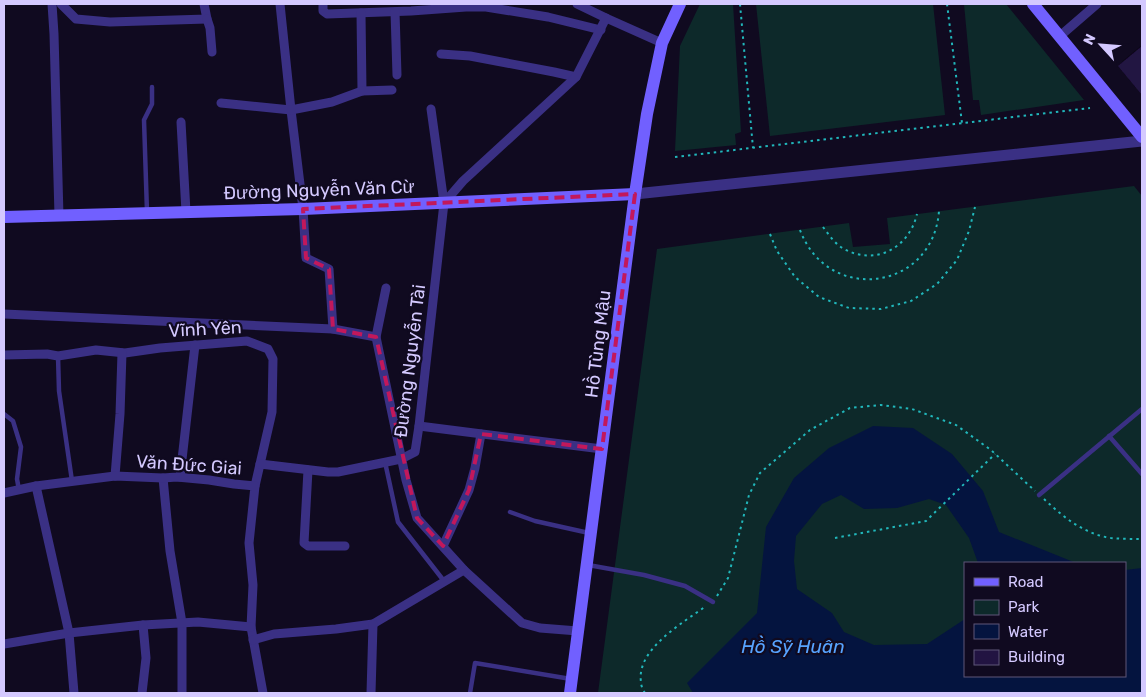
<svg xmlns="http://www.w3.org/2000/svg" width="1146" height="697" font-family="Rubik,sans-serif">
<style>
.green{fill:#0d292a;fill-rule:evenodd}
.water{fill:#04143f}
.building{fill:#221442;filter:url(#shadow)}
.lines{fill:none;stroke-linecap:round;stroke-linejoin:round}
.path{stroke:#21b7bb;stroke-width:2;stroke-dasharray:2.5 4;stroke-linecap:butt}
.service{stroke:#3a3084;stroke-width:4.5}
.minor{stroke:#3a3084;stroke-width:9}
.tertiary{stroke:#3a3084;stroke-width:11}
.secondary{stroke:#7160ff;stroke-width:12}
.marked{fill:none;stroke:#c2185b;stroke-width:4;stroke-dasharray:10 6;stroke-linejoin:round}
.labels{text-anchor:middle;stroke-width:4.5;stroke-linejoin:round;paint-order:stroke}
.street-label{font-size:18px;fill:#d4c9ff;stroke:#100a20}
.water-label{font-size:19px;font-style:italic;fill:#57a3ff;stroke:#100a20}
</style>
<defs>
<filter id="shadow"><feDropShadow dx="4.5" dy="-4.5" stdDeviation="0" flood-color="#0009"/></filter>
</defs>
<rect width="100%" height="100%" fill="#100a20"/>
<g class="green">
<path d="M700 4H733L741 132 735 134 736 145 675 151 680 46Z"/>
<path d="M756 4H933L945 115 770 136Z"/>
<path d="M964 4H1006L1084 100 981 115 979 100H973Z"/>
<path d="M1134 186 1142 196V693H598L657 249 849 223 853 247 890 244 887 218ZM965 563H1125V676H965Z"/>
</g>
<path class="water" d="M873 426 913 428 952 454 983 491 999 532 1076 563H978L969 538 946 505 929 499 897 508 864 509 841 495 822 504 796 536 794 561 797 589 832 613 844 632 874 645 927 644 965 619V676H1125V570L1142 568V693H693L687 683 757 613 766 527 794 478 829 448Z"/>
<path class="building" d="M1142 46V95L1118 66Z"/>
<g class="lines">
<g class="path">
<path d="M740 4 753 148"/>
<path d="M947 4 962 123"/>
<path d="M675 157 1090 108"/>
<path d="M823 227C829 235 835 244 844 249 876 266 909 248 917 214"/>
<path d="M800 230C828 305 933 291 939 211"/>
<path d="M770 234 777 251 795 277 819 297 849 308 881 309 911 301 937 284 957 260 969 231 975 207"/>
<path d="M1044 499C1063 517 1084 534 1111 538 1121 539 1132 539 1142 539"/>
<path d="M835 538 926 521 995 454"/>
<path d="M717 596 728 578 749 495 760 473 810 430 850 408 881 405 912 409 956 425 991 450 1035 491"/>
<path d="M645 693C643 690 641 686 641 682 636 649 683 623 706 606"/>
</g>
<g class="service">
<path d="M147 212 144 120 152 104V87"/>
<path d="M58 356 59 391 72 481"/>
<path d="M4 414 13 421 21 447 17 479 19 490"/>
<path d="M1109 436 1142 474"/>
<path d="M385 462 398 522 444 581"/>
<path d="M1039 495 1142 409"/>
<path d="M510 512 535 521 589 533"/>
<path d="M588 565 644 575 685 586 713 602"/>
<path d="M470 693 475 663 571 679"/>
</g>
<g class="minor">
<path d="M52 4 54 34 59 216"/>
<path d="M61 4 76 19 110 22 207 19 204 4"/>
<path d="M280 4 291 110 303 209 306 258 329 269 333 329"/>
<path d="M323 4V11L327 14 411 11 466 7H486L548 17 601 30"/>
<path d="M577 4 606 18 662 43"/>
<path d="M395 12 397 75"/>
<path d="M361 13 362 91"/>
<path d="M207 19 210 28 212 52"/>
<path d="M1060 36 1097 4"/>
<path d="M441 54 470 56 554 72 576 77"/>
<path d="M221 103 291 110 332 102 362 91 392 90"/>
<path d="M181 122 186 212"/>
<path d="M444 203 463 181 576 77 606 18"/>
<path d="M4 314 333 329 376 337 406 480 417 518 464 570 522 623 540 628 578 631"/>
<path d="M376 337 386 288"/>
<path d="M4 355 47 354 58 356 96 350 125 353 160 348 247 341 268 349 273 359 272 412 255 486"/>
<path d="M419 426 602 449"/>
<path d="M260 464 328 472H338L401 459 415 452 419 426 444 203 431 109"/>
<path d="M308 470 304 543 308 546H345"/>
<path d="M115 476 120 414 122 353"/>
<path d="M180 477 195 345"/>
<path d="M163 478 170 551 182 623V693"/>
<path d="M36 486 69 633 74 693"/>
<path d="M4 493 36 486 115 476 163 478 177 477 209 480 234 484 255 486 249 543 253 585 251 627 263 693"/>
<path d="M443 546 469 490 475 468 481 434"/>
<path d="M253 640 274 634 336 629 373 624 464 570"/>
<path d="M4 644 69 633 143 625 198 622 251 627"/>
<path d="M142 693 146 658 143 625"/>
<path d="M371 693 373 624"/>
</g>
<path class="tertiary" d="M635 194 1142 141"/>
<g class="secondary">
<path d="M1033 4 1142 137"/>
<path d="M4 217 303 209 635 194"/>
<path d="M570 693 635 194 647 114 662 43 680 4"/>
</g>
</g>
<path class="marked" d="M635 194 602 449 481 434 469 490 443 546 417 518 376 337 333 329 329 269 306 258 303 209Z"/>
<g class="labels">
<g class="street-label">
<text transform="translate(319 190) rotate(-2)" y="6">Đường Nguyễn Văn Cừ</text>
<text transform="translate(205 329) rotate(-3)" y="6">Vĩnh Yên</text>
<text transform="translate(598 344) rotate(-83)" y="6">Hồ Tùng Mậu</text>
<text transform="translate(410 361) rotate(-83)" y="6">Đường Nguyễn Tài</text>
<text transform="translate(189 465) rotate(4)" y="6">Văn Đức Giai</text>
</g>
<g class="water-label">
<text x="793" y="653">Hồ Sỹ Huân</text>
</g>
</g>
<rect width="1146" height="697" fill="none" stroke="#d4c9ff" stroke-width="10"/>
<rect x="964" y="562" width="162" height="115" fill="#100a20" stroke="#5e5679"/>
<rect x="974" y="578" width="25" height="8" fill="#7160ff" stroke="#5e5679"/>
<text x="1008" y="587" font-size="15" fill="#d4c9ff">Road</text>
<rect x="974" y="600" width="25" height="15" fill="#0d292a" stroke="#5e5679"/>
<text x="1008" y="612" font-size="15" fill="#d4c9ff">Park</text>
<rect x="974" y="624" width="25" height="15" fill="#04143f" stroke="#5e5679"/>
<text x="1008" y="637" font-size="15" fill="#d4c9ff">Water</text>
<rect x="974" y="650" width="25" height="15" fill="#221442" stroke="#5e5679"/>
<text x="1008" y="662" font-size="15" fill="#d4c9ff">Building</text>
<g transform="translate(1101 45) rotate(296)" stroke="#100a20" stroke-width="4" paint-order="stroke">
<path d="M0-4L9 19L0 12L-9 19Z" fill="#d4c9ff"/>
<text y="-8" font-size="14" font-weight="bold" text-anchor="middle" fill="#d4c9ff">N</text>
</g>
</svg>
